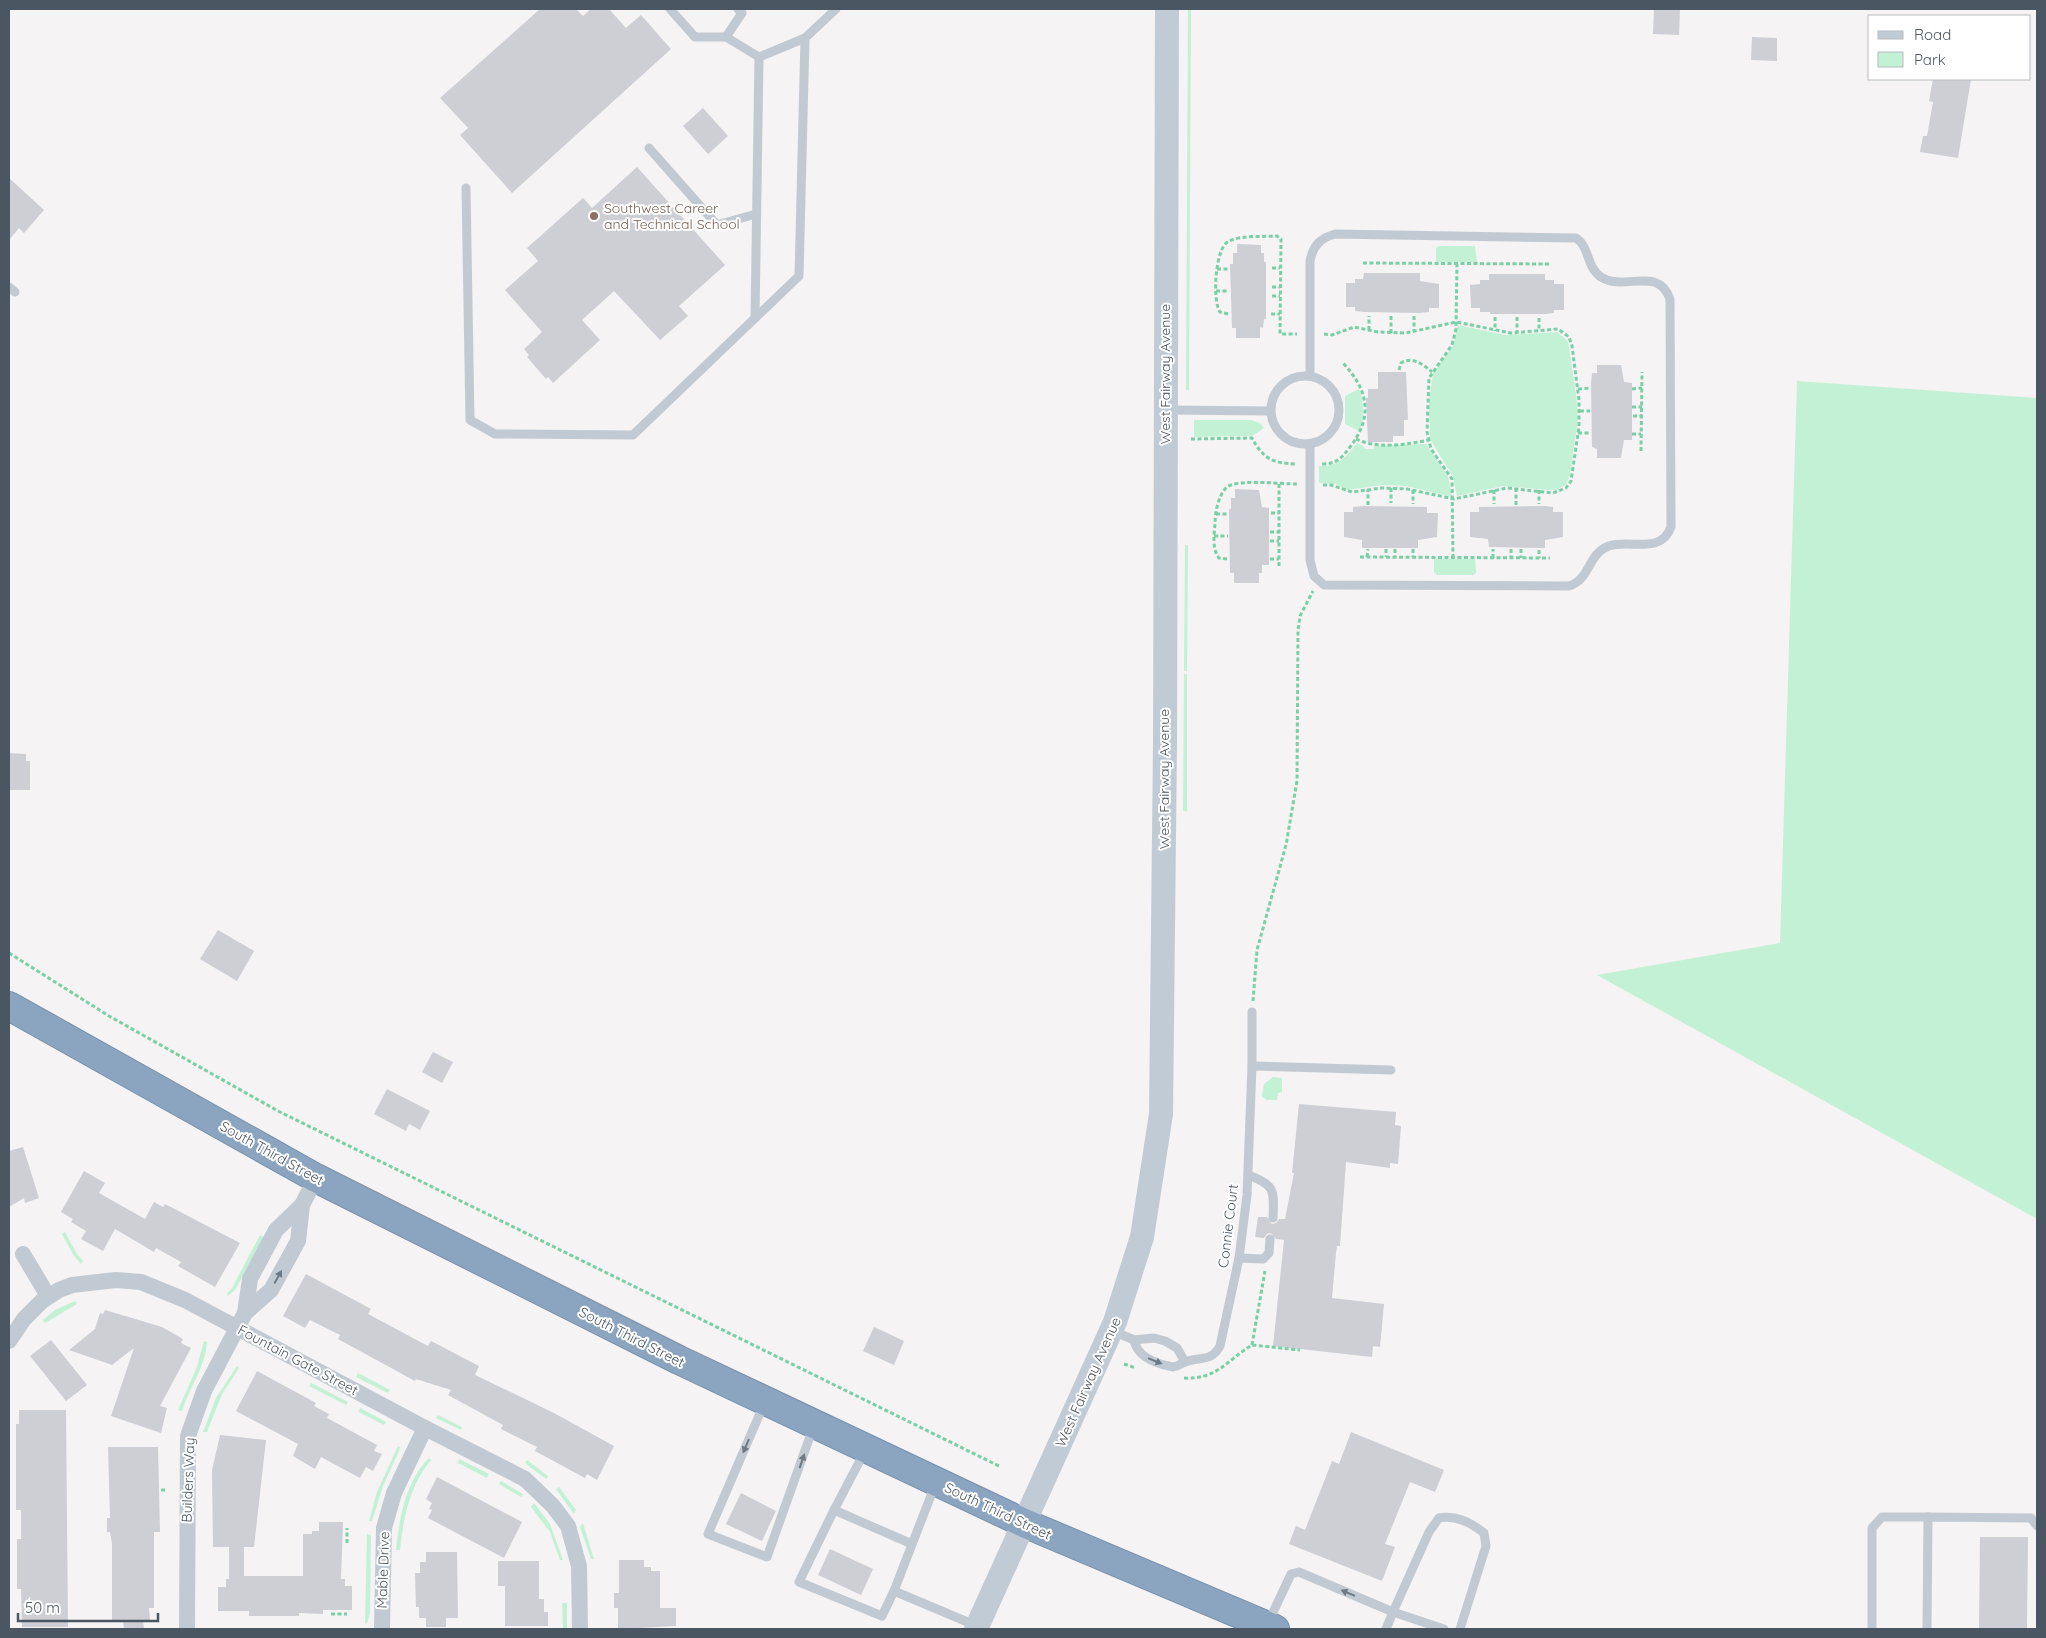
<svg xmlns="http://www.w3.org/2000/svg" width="2046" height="1638" font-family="Quicksand,sans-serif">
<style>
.green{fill:#c3f1d5}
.building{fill:#cdcfd5}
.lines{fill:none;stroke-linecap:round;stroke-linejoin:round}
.highway-casing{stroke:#7690ad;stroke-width:30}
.path{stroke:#7ad0a6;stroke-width:3;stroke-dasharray:4 2.5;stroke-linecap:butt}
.lane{stroke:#c1cad2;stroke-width:9}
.street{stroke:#c1cad2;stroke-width:16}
.secondary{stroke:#c1cbd6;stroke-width:24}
.highway{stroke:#8ba5c1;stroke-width:28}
.oneway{fill:#6e7983}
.education-dot{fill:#8d6e63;stroke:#fff;stroke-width:2}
.labels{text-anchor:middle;stroke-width:4;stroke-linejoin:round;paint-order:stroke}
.education-label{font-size:14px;fill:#785e54;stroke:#fff;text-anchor:start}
.street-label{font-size:14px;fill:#4a5661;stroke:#fff}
</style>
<rect width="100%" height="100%" fill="#f5f3f3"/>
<g class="green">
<path d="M1188 9H1191L1189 390H1186Z"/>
<path d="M1439 246H1475L1477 262H1436V248Z"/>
<path d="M1458 325 1505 335 1557 332 1568 341 1576 394 1578 419 1570 475 1566 485 1556 490H1549L1503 486 1457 496 1453 477 1430 439 1429 402 1433 373 1453 346Z"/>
<path d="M1797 381 2037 398V1219L1597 975 1780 943Z"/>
<path d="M1359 389C1364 402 1365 418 1359 431L1345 424V396Z"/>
<path d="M1194 420H1251L1260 423 1264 428 1252 436 1194 437Z"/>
<path d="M1357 443 1363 446 1365 449H1374V446L1426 444 1448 476 1452 497 1406 486 1383 485 1347 490 1336 484 1319 483V466C1338 467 1346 457 1357 443Z"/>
<path d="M1185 545H1188L1187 671H1184Z"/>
<path d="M1434 559H1475L1476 573 1473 575H1437L1434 572Z"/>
<path d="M1184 674H1187V811H1183Z"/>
<path d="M1273 1077 1282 1078V1092L1278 1093 1277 1100H1266L1262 1096 1264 1084Z"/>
<path d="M65 1232 77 1254 83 1261 81 1264 74 1256 62 1234Z"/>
<path d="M260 1235 264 1237 235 1290 228 1296 227 1293 231 1290Z"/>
<path d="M75 1301 77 1304 45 1323 43 1320 55 1310Z"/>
<path d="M204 1341 207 1342C205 1368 189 1388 182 1411L178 1410 197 1367Z"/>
<path d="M237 1366 239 1368 222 1394 207 1432H203L216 1398Z"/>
<path d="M358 1373 390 1390 388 1393 356 1377Z"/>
<path d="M311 1383 348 1402 346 1405 309 1386Z"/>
<path d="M360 1408 386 1422 384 1425 359 1412Z"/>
<path d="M438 1415 462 1427 461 1430 436 1418Z"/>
<path d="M398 1446 400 1447 399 1451 383 1486 372 1521H369L377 1492Z"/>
<path d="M429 1458 431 1460C410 1485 403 1518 400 1550H396C399 1520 406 1480 429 1458Z"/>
<path d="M459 1459 489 1474 487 1478 458 1463Z"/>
<path d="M527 1460 548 1476 546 1479 525 1463Z"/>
<path d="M501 1481 523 1494 521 1497 499 1484Z"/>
<path d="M559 1487 576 1510 574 1514 556 1489Z"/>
<path d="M534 1503 550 1524 563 1560H560L550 1532 531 1507Z"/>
<path d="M583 1523 594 1559H591L580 1527Z"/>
<path d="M367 1534 371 1535 370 1612 367 1624 365 1623Z"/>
<path d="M562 1603H567V1629H563Z"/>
</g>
<g class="building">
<path d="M540 9H576L583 16 591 9H609L626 28 641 15 671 49 512 193 460 135 468 128 440 98Z"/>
<path d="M1654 9H1680L1679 35 1653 34Z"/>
<path d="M1752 37 1777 38V61L1751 60Z"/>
<path d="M1933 79H1971L1958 158 1920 152 1923 136H1927L1933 102 1929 101Z"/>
<path d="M703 108 728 136 708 154 683 126Z"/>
<path d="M637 167 725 265 679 306 688 316 660 340 614 291 582 320 600 340 553 383 548 377 546 379 527 357 529 355 524 349 542 332 505 290 538 261 527 248 583 198 592 208Z"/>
<path d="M9 178 44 210 24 233 19 228 9 240Z"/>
<path d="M1237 244 1261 245V253H1264V262H1266V319H1264L1263 328 1260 327V338H1236V328H1232L1230 264H1233V253H1237Z"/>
<path d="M1364 273H1420V281L1439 284V308H1429V312L1419 313 1364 312 1355 311V307H1346V283H1355V279H1363Z"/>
<path d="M1489 274H1545V280H1554V284H1564V310H1554V313L1545 314H1490V312H1480V308H1471L1470 285 1480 284V280H1489Z"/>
<path d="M1597 365H1621L1624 382 1632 383V440H1624L1621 458H1597V449L1592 447 1591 384 1592 373H1597Z"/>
<path d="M1378 372H1406L1408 420H1404V436H1393V442H1368L1366 398H1368V389H1378Z"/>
<path d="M1235 489 1259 490 1262 507 1269 508V565H1262V573H1259V583H1234V573H1230L1229 509H1231V498H1235Z"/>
<path d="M1364 506 1427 507V513H1438L1437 537 1418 540V548H1362V540L1344 537V512H1353V507Z"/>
<path d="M1544 506 1553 507V512H1563V537L1545 540V548L1489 547 1488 539 1470 537V512H1479V507Z"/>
<path d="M9 753 26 754V761H30V790H9Z"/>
<path d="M218 930 254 951 237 981 200 959Z"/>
<path d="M433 1052 453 1062 442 1083 422 1072Z"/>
<path d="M387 1089 430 1111 420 1130 409 1124 406 1131 374 1114Z"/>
<path d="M1299 1104 1396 1112 1395 1125 1401 1126 1398 1164 1390 1163V1168L1346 1162 1340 1246H1337L1336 1253 1332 1298 1384 1304 1380 1347 1373 1346 1372 1357 1273 1346 1284 1240 1276 1239 1271 1233 1267 1234 1264 1238 1255 1237 1258 1217H1267L1272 1224 1276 1223 1279 1219H1285L1294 1173H1292Z"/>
<path d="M23 1147 39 1198 25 1203 24 1198 9 1207V1151Z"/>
<path d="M84 1171 105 1183 99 1193 145 1219 154 1202 163 1207 165 1204 240 1243 215 1287 178 1266 181 1262 156 1248 154 1252 115 1229 103 1251 81 1239 86 1231 71 1222 73 1219 61 1212Z"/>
<path d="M306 1274 371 1309 368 1314 428 1346 431 1341 479 1366 475 1375 554 1413 614 1446 597 1480 587 1474 585 1478 535 1451 537 1447 501 1429 503 1425 448 1395 451 1390 416 1379 415 1381 338 1339 340 1335 310 1320 305 1328 283 1316Z"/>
<path d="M105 1310 162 1327 183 1339 181 1343 191 1348 160 1406 167 1408 161 1433 111 1416 134 1348 112 1365 69 1350 95 1329 100 1313 103 1314Z"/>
<path d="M874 1327 904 1341 894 1365 863 1351Z"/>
<path d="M51 1340 87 1385 66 1401 30 1356Z"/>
<path d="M257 1371 316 1403 314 1406 329 1414 327 1418 377 1445 374 1451 382 1454 373 1471 366 1467 360 1478 321 1457 315 1469 293 1456 298 1444 236 1411Z"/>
<path d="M19 1410H66L68 1627H22L21 1589H17V1539H21V1510H16V1424H19Z"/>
<path d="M1351 1432 1444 1470 1435 1492 1410 1482 1385 1544 1395 1547 1382 1581 1289 1544 1296 1526 1305 1530 1332 1461 1339 1464Z"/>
<path d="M220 1435 266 1440 254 1547H244V1576H303V1534H312V1531H319V1522H343L341 1579H345V1586H352V1610H323V1614L299 1613V1616H249V1611H218V1587H226V1579H229V1547H213L212 1470Z"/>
<path d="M108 1447H158L160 1532H154V1608H149L150 1620H143L144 1629H124L123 1620H112V1543L110 1532H107V1518H110Z"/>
<path d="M437 1477 522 1522 504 1558 428 1518 432 1510 429 1509 432 1503 426 1499Z"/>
<path d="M741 1493 776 1511 762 1541 726 1524Z"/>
<path d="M1980 1537H2028L2027 1629H1979Z"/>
<path d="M830 1549 873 1569 861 1595 818 1575Z"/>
<path d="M426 1552H457L458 1618H446V1627H426V1618H419V1607H416L415 1573H420V1562H426Z"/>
<path d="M619 1560H644V1567H651V1571H660V1608H676V1626L618 1629V1608H614V1593H619Z"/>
<path d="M498 1561H539V1599H544V1612H548V1626H505V1586H498Z"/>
</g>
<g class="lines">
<g class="highway-casing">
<path id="highway" d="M9 1006 316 1178 679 1360 1024 1523 1275 1629"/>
</g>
<g class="path">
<path d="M1363 263 1551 264"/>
<path d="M1272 268H1280"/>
<path d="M1217 269H1229"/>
<path d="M1272 287H1280"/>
<path d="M1216 291H1229"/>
<path d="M1272 296H1280"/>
<path d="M1228 314 1220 312C1212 300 1215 247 1229 241 1242 235 1262 237 1277 236L1281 239 1280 334H1297"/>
<path d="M1271 314H1280"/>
<path d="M1391 316V333"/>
<path d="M1414 316V331"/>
<path d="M1495 317V331"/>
<path d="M1517 317V333"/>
<path d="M1539 318V331"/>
<path d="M1369 330V316"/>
<path d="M1399 370 1401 363C1412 356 1423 364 1432 372"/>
<path d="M1578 389 1590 388"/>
<path d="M1632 389 1642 388"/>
<path d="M1632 407H1642"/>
<path d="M1580 411H1590"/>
<path d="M1633 416H1642"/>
<path d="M1578 433H1589"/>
<path d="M1632 434H1641"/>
<path d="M1191 439 1252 438C1264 460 1273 463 1297 464"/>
<path d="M1356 439C1376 449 1407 445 1428 440"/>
<path d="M1641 451 1642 372"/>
<path d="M1322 464C1336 464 1342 458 1350 447 1374 416 1368 389 1342 362"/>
<path d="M1323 485H1331L1352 492 1382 488 1407 489 1454 499 1507 488 1553 493 1566 488 1571 481 1579 427V400L1572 346 1569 337 1558 329 1511 333 1456 322 1406 333 1378 332 1354 327 1332 335 1323 334"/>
<path d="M1391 488V503"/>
<path d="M1413 490V504"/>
<path d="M1494 490V504"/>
<path d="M1539 490V504"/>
<path d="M1368 505V489"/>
<path d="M1516 505V488"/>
<path d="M1271 513H1279"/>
<path d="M1216 514H1227"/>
<path d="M1270 532H1279"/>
<path d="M1214 536H1228"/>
<path d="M1270 541H1279"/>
<path d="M1386 549V557"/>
<path d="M1395 549V557"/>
<path d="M1413 549V557"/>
<path d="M1511 549V558"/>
<path d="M1521 549V558"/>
<path d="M1539 550V558"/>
<path d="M1360 557 1550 558"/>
<path d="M1367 557 1368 549"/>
<path d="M1453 558 1452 479 1431 449 1427 432 1429 378 1452 345 1456 329 1457 264"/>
<path d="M1493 558V549"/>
<path d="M1227 559 1219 558C1212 549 1214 535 1215 524 1215 513 1218 495 1227 487 1237 479 1282 484 1297 484"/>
<path d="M1270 559H1279"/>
<path d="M1279 566V484"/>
<path d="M9 953 109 1016 278 1111 999 1466"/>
<path d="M1253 1001 1257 950 1286 845 1297 781 1298 631 1300 616 1313 591"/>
<path d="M1252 1345 1265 1271"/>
<path d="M1124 1364 1136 1368"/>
<path d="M1184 1378C1217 1380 1227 1360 1252 1345L1300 1350"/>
<path d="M161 1490H167"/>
<path d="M347 1543V1528"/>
<path d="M331 1614H347"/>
</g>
<g class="lane">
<path d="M670 9 695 37H726L759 57 805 38"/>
<path d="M726 37 742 13 738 9"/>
<path d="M649 148 717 225 756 214"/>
<path d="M466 188 470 420 495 434 633 435 799 276 805 38 836 9"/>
<path d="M9 287 15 292"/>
<path d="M755 318 759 57"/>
<circle cx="1305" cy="410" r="34"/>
<path d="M1167 410 1270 411"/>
<path d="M1310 444V560L1314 576 1324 585 1569 586C1590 580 1588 553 1609 546 1630 539 1661 555 1671 527L1670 299C1658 265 1624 292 1601 277 1586 267 1590 247 1576 238L1335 234C1320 238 1313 246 1310 261V376"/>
<path d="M1252 1066V1012"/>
<path d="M1248 1175C1276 1185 1274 1191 1273 1218"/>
<path d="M1239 1258 1263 1259 1269 1253 1270 1239"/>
<path d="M1113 1331 1134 1340 1154 1338 1165 1341 1177 1348 1185 1362"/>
<path d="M1134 1340C1137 1357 1157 1364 1173 1367 1179 1366 1180 1364 1185 1362 1199 1356 1211 1363 1220 1346L1239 1258 1247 1195 1252 1066 1391 1070"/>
<path d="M764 1404 708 1534 767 1557 813 1428"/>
<path d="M865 1451 834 1510 912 1544"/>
<path d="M935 1485 894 1591 977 1626"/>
<path d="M834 1510 799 1582 882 1616 894 1591"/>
<path d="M1268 1623 1291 1574 1299 1572 1393 1612 1429 1532 1439 1518C1456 1515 1470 1522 1484 1533L1486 1546 1460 1629"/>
<path d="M1386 1629 1393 1612 1444 1629"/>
<path d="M1872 1629V1528L1882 1517H1928"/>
<path d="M1927 1629 1928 1517 2031 1518 2037 1526"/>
</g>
<g class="street">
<path d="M23 1254 48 1296"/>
<path d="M245 1313 250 1279 276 1230 302 1205 316 1178"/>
<path d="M9 1341 24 1319 42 1301 59 1290 72 1285 116 1280 141 1282 185 1300 425 1428 525 1479 553 1506 568 1526 579 1566 580 1629"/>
<path d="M187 1629 188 1436 204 1391 245 1313 271 1290 298 1241 302 1205"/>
<path d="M382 1629 384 1528 394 1493 425 1428"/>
</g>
<path class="secondary" d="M976 1629 1115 1322 1142 1237 1161 1114 1165 743 1167 9"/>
<use href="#highway" class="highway"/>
</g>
<defs><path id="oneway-solid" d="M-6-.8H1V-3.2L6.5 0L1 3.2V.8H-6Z" transform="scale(1.25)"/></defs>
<g class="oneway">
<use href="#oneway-solid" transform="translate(278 1277) rotate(-61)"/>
<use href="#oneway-solid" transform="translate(1155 1361) rotate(22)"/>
<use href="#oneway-solid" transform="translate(746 1446) rotate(113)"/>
<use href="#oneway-solid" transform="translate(802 1461) rotate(-71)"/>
<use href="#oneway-solid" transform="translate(1348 1593) rotate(-157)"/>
</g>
<circle class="education-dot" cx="594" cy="216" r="5"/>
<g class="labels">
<g class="education-label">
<text x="604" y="213">Southwest Career<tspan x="604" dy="16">and Technical School</tspan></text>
</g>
<g class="street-label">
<text transform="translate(1165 374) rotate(-90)" y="5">West Fairway Avenue</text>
<text transform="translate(1164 779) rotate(-90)" y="5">West Fairway Avenue</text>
<text transform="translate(272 1153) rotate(29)" y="5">South Third Street</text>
<text transform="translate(1228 1226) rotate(-83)" y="5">Connie Court</text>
<text transform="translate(632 1337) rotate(27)" y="5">South Third Street</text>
<text transform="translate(298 1360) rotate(28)" y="5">Fountain Gate Street</text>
<text transform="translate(1088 1382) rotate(-66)" y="5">West Fairway Avenue</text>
<text transform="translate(188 1480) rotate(-88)" y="5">Builders Way</text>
<text transform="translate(998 1511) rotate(25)" y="5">South Third Street</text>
<text transform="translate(383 1570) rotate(-88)" y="5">Mable Drive</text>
</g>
</g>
<rect width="2046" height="1638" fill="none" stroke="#4a5661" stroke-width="20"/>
<rect x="1868" y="15" width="162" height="65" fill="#ffffff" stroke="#b7bbc0"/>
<rect x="1878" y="31" width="25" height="8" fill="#c1cbd6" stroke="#b7bbc0"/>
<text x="1914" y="40" font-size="15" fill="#4a5661">Road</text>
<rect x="1878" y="52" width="25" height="15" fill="#c3f1d5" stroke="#b7bbc0"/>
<text x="1914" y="65" font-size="15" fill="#4a5661">Park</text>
<path d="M18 1613v8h140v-8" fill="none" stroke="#4a5661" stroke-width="2.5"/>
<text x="25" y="1613" font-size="15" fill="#4a5661" stroke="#ffffff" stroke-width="4" paint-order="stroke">50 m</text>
</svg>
